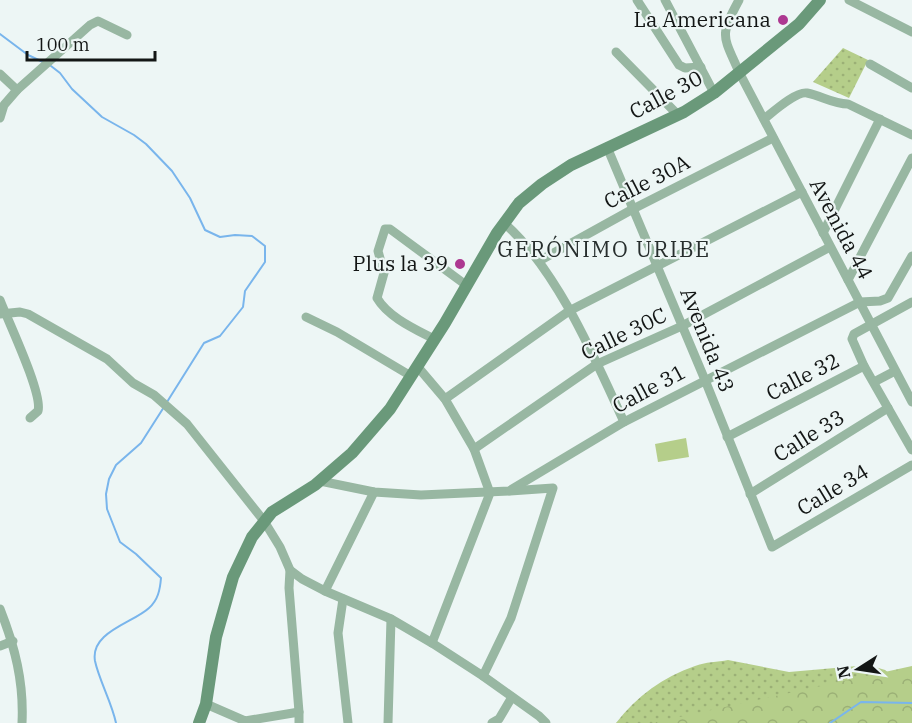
<svg xmlns="http://www.w3.org/2000/svg" width="912" height="723" font-family="'IBM Plex Serif',serif">
<style>
.grass{fill:url(#grass-dots)}
.forest{fill:url(#forest-crowns)}
.garden{fill:#b5ce8a}
.lines{fill:none;stroke-linecap:round;stroke-linejoin:round}
.stream{stroke:#79b5ec;stroke-width:2}
.minor{stroke:#98b7a2;stroke-width:9}
.secondary{stroke:#6a997a;stroke-width:12}
.poi-dot{fill:#ad3891;stroke:#edf6f5;stroke-width:2}
.labels{text-anchor:middle;stroke-width:4.5;stroke-linejoin:round;paint-order:stroke}
.poi-label{font-size:21px;fill:#131615;stroke:#edf6f5;text-anchor:end}
.street-label{font-size:21px;fill:#131615;stroke:#edf6f5}
.neighbourhood-label{font-size:22px;letter-spacing:1.5px;fill:#272e2d;stroke:#edf6f5}
</style>
<defs>
<pattern id="grass-dots" width="8" height="8" patternUnits="userSpaceOnUse" patternTransform="scale(1.5)"><rect width="8" height="8" fill="#b5ce8a"/><path d="M2 2h.1M6 6h.1" fill="none" stroke="#9bb076" stroke-width="1.8" stroke-linecap="round"/></pattern>
<pattern id="forest-crowns" width="20" height="18" patternUnits="userSpaceOnUse" patternTransform="scale(1.5)"><rect width="20" height="18" fill="#b5ce8a"/><path d="M2 6a3 3 0 1 1 6 0M12 15a3 3 0 1 1 6 0" fill="none" stroke="#9bb076"/></pattern>
</defs>
<rect width="100%" height="100%" fill="#edf6f5"/>
<g class="grass">
<path d="M843 48 868 60 849 98 813 82Z"/>
<path d="M728 660 789 672 869 665 885 670 898 680 912 723H616C637 696 663 677 695 666 705 662 718 662 728 660Z"/>
</g>
<path class="forest" d="M912 666V723H652Z"/>
<path class="garden" d="M686 438 689 457 658 462 655 444Z"/>
<g class="lines">
<g class="stream">
<path d="M0 34 28 55 43 62"/>
<path d="M51 66 60 73 72 89 102 117 134 135 146 144 172 171 190 198 205 230 220 237 235 235 252 236 265 246V262L245 291 243 307 220 336 204 343 167 402"/>
<path d="M116 723C112 703 99 680 95 661 90 632 133 623 149 608 158 600 160 590 161 578L136 554 120 542 107 509 106 494 109 479 116 465 141 443 164 407"/>
<path d="M830 723 861 702 912 703"/>
</g>
<g class="minor">
<path d="M637 0 679 65 685 68 701 67"/>
<path d="M665 0 714 93"/>
<path d="M739 0C719 37 723 35 739 72L912 402"/>
<path d="M849 0 912 32"/>
<path d="M616 52 678 115"/>
<path d="M870 64 912 88"/>
<path d="M0 74 17 90"/>
<path d="M0 118 4 105 17 90 90 25 98 21 127 35"/>
<path d="M764 119C773 112 796 91 807 93 822 96 833 104 848 104L912 135"/>
<path d="M607 147 705 380 772 547 912 465"/>
<path d="M504 223C557 269 595 359 624 422"/>
<path d="M823 233 880 119"/>
<path d="M539 261 633 209 773 138"/>
<path d="M848 280 912 158"/>
<path d="M0 300C8 321 43 394 38 411L30 418"/>
<path d="M912 302 854 334 852 339 864 366 912 450"/>
<path d="M0 314 20 312 28 314 107 359 133 383 154 395 187 424 264 521 280 547 290 570 302 579 325 591 391 619 432 643 483 676 539 716 546 723"/>
<path d="M306 317 337 332 411 376"/>
<path d="M434 339C415 329 388 317 377 298L384 273 378 251 385 229H390L466 285"/>
<path d="M417 366 445 399 474 449 490 493 432 643"/>
<path d="M874 382 895 371"/>
<path d="M445 399 569 311 802 192"/>
<path d="M727 437 864 366"/>
<path d="M474 449 597 364 682 326 830 247"/>
<path d="M320 481 374 492 421 495 509 491 624 422 860 302 880 301 888 298 912 256"/>
<path d="M750 494 888 408"/>
<path d="M290 570 289 588 299 712V723"/>
<path d="M325 591 374 492"/>
<path d="M343 599 338 633 348 723"/>
<path d="M0 609C15 647 24 682 22 723"/>
<path d="M0 646 13 641"/>
<path d="M483 676 511 618 553 488 510 491"/>
<path d="M206 704 245 721 299 712"/>
<path d="M388 723 391 619"/>
<path d="M492 723 499 719 512 697"/>
</g>
<path class="secondary" d="M199 723 206 704 216 637 233 577 252 537 272 512 315 485 352 453 390 409 445 323 497 233 519 203 542 184 571 165 684 112 714 93 799 24 820 0"/>
</g>
<g class="poi-dot">
<circle cx="783" cy="20" r="6"/>
<circle cx="460" cy="264" r="6"/>
</g>
<g class="labels">
<g class="poi-label">
<text x="771" y="27">La Americana</text>
<text x="448" y="271">Plus la 39</text>
</g>
<g class="street-label">
<text transform="translate(666 95) rotate(-28)" y="7">Calle 30</text>
<text transform="translate(647 182) rotate(-27)" y="7">Calle 30A</text>
<text transform="translate(841 229) rotate(62)" y="7">Avenida 44</text>
<text transform="translate(624 334) rotate(-26)" y="7">Calle 30C</text>
<text transform="translate(707 340) rotate(68)" y="7">Avenida 43</text>
<text transform="translate(803 377) rotate(-27)" y="7">Calle 32</text>
<text transform="translate(649 389) rotate(-28)" y="7">Calle 31</text>
<text transform="translate(809 436) rotate(-32)" y="7">Calle 33</text>
<text transform="translate(833 490) rotate(-31)" y="7">Calle 34</text>
</g>
<g class="neighbourhood-label">
<text x="604" y="257">GERÓNIMO URIBE</text>
</g>
</g>
<g transform="translate(858 669) rotate(258)" stroke="#edf6f5" stroke-width="4.5" paint-order="stroke">
<path d="M0-4.5L10 22L0 15L-10 22Z" fill="#131615"/>
<text y="-9" font-size="16" font-weight="bold" text-anchor="middle" fill="#131615">N</text>
</g>
<path d="M27 51v9h128v-9" fill="none" stroke="#131615" stroke-width="3"/>
<text x="36" y="51" font-size="18" fill="#131615" stroke="#edf6f5" stroke-width="4.5" paint-order="stroke">100 m</text>
</svg>
